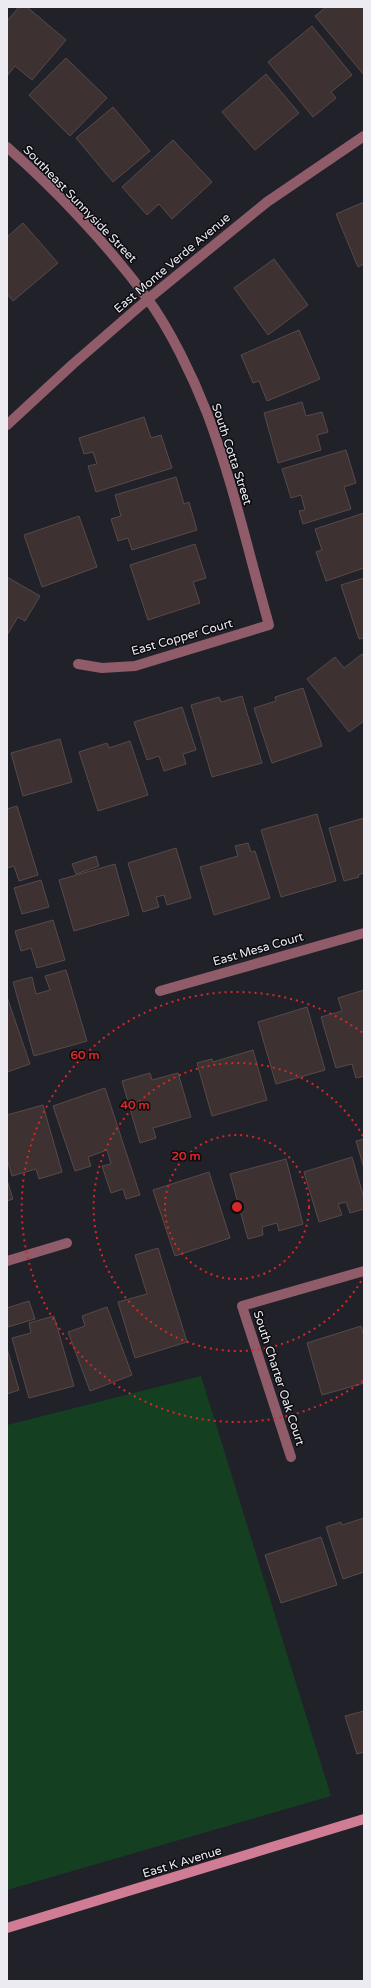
<svg xmlns="http://www.w3.org/2000/svg" width="371" height="1988" font-family="'Varela Round',sans-serif">
<style>
.green{fill:#143f21}
.building{fill:#3d3131;stroke:#574a49}
.lines{fill:none;stroke-linecap:round;stroke-linejoin:round}
.street{stroke:#905c6a;stroke-width:10}
.secondary{stroke:#cf7c94;stroke-width:10}
.ring{fill:none;stroke:#d62828;stroke-width:2;stroke-dasharray:2 4}
.labels{text-anchor:middle;stroke-width:3;stroke-linejoin:round;paint-order:stroke}
.street-label{font-size:12px;fill:#ecebf2;stroke:#0b0b0f}
.centre{fill:#d62828;stroke:#0b0b0f;stroke-width:2}
.ring-label{font-size:12px;text-anchor:middle;font-weight:bold;fill:#d62828;stroke:#0b0b0f;stroke-width:3;stroke-linejoin:round;paint-order:stroke}
</style>
<rect width="100%" height="100%" fill="#21212a"/>
<path class="green" d="M201 1376 331 1796 7 1890V1425Z"/>
<g class="building">
<path d="M19 7H27L66 40 32 80 15 66 7 76V21Z"/>
<path d="M326 7H364V75L315 16Z"/>
<path d="M312 26 352 75 331 92 336 98 313 117 268 62Z"/>
<path d="M66 58 107 98 70 136 29 95Z"/>
<path d="M266 74 299 113 255 150 222 112Z"/>
<path d="M113 107 150 151 113 182 76 138Z"/>
<path d="M173 140 212 182 172 219 159 204 147 215 122 187Z"/>
<path d="M364 202V264L358 267 336 214Z"/>
<path d="M23 223 58 263 13 301 7 294V237Z"/>
<path d="M274 259 308 305 268 335 234 288Z"/>
<path d="M299 330 320 379 267 401 259 381 253 383 241 355Z"/>
<path d="M302 402 306 416 322 412 328 432 317 435 321 450 278 463 264 413Z"/>
<path d="M144 417 151 438 161 435 172 468 96 492 88 466 97 464 93 452 84 454 79 438Z"/>
<path d="M346 450 356 483 344 487 351 509 303 524 299 511 305 510 301 495 291 498 282 469Z"/>
<path d="M176 477 184 504 189 502 197 530 132 550 128 538 118 541 111 519 121 516 115 495Z"/>
<path d="M364 513V568L326 581 316 552 322 550 315 529Z"/>
<path d="M79 516 97 567 42 587 24 535Z"/>
<path d="M195 544 206 578 193 582 200 603 148 620 130 565Z"/>
<path d="M7 577 40 596 25 621 18 617 7 635Z"/>
<path d="M364 578V638L359 639 341 585Z"/>
<path d="M362 654 364 657V721L349 732 307 679 335 657 344 668Z"/>
<path d="M303 688 322 746 272 763 254 708 276 701 275 697Z"/>
<path d="M242 696 262 763 212 777 191 705 219 697 221 702Z"/>
<path d="M182 707 196 750 183 754 186 764 164 771 159 756 147 760 134 722Z"/>
<path d="M60 739 72 782 23 796 11 753Z"/>
<path d="M130 741 148 795 98 811 79 752 107 743 109 748Z"/>
<path d="M17 806 38 875 19 881 14 866 7 868V809Z"/>
<path d="M317 814 336 881 281 897 261 830Z"/>
<path d="M364 818V873L358 875 359 877 344 881 329 828Z"/>
<path d="M248 843 251 852 255 851 270 898 214 915 200 867 238 856 235 846Z"/>
<path d="M176 848 191 898 167 905 164 895 156 897 159 907 143 912 128 863Z"/>
<path d="M96 856 99 866 76 874 72 864Z"/>
<path d="M115 864 129 915 74 931 59 880Z"/>
<path d="M41 880 49 907 22 914 14 888Z"/>
<path d="M53 920 65 960 37 968 31 948 21 951 15 931Z"/>
<path d="M66 970 87 1041 34 1056 13 982 32 977 36 994 50 990 45 976Z"/>
<path d="M364 990V1076L356 1078 352 1064 336 1068 321 1017 342 1011 338 998Z"/>
<path d="M7 997 30 1064 7 1072Z"/>
<path d="M307 1007 325 1070 276 1084 258 1022Z"/>
<path d="M253 1050 267 1100 212 1116 197 1063 212 1059 213 1062Z"/>
<path d="M150 1073 152 1080 178 1073 191 1117 153 1128 156 1138 140 1143 122 1081Z"/>
<path d="M105 1088 140 1195 126 1199 123 1189 111 1193 102 1166 111 1164 107 1150 88 1157 91 1166 75 1171 53 1106Z"/>
<path d="M43 1105 62 1172 39 1179 36 1169 12 1176 7 1159V1115Z"/>
<path d="M364 1139V1168L356 1141Z"/>
<path d="M352 1157 364 1198V1209L350 1213 346 1202 338 1204 342 1215 319 1222 304 1172Z"/>
<path d="M286 1159 303 1224 279 1231 277 1223 262 1227 263 1235 248 1239 230 1174Z"/>
<path d="M209 1172 230 1238 175 1256 153 1190Z"/>
<path d="M7 1180 13 1199 7 1201Z"/>
<path d="M158 1248 187 1342 135 1358 118 1302 147 1294 135 1255Z"/>
<path d="M29 1301 35 1319 8 1327 7 1308Z"/>
<path d="M107 1307 132 1375 90 1391 68 1332 85 1326 82 1316Z"/>
<path d="M54 1316 74 1386 29 1398 12 1338 31 1333 29 1323Z"/>
<path d="M361 1326 364 1336V1383L322 1395 307 1343Z"/>
<path d="M7 1348 19 1390 7 1394Z"/>
<path d="M364 1518V1572L343 1579 326 1527 341 1522 342 1525Z"/>
<path d="M321 1537 337 1585 281 1603 265 1555Z"/>
<path d="M364 1711V1752L357 1754 345 1716Z"/>
</g>
<g class="lines">
<g class="street">
<path d="M7 147C56 190 108 245 147 298 170 329 193 377 207 413 233 482 249 555 269 625L135 666 102 668 78 664"/>
<path d="M7 425 73 364 148 299 267 202 364 136"/>
<path d="M160 991 364 933"/>
<path d="M7 1261 67 1243"/>
<path d="M291 1457 242 1306 364 1271"/>
</g>
<path class="secondary" d="M7 1928 364 1819"/>
</g>
<g class="ring">
<circle cx="237" cy="1207" r="72"/>
<path d="M364 1276A144 144 0 1 1 364 1138"/>
<path d="M363 1381A215 215 0 1 1 363 1033"/>
</g>
<g class="labels">
<g class="street-label">
<text transform="translate(80 204) rotate(46)" y="4">Southeast Sunnyside Street</text>
<text transform="translate(172 263) rotate(-40)" y="4">East Monte Verde Avenue</text>
<text transform="translate(232 454) rotate(72)" y="4">South Cotta Street</text>
<text transform="translate(182 637) rotate(-16)" y="4">East Copper Court</text>
<text transform="translate(258 949) rotate(-16)" y="4">East Mesa Court</text>
<text transform="translate(279 1378) rotate(72)" y="4">South Charter Oak Court</text>
<text transform="translate(182 1862) rotate(-17)" y="4">East K Avenue</text>
</g>
</g>
<circle cx="237" cy="1207" r="6" class="centre"/>
<g class="ring-label">
<text x="85" y="1059">60 m</text>
<text x="135" y="1109">40 m</text>
<text x="186" y="1160">20 m</text>
</g>
<rect width="371" height="1988" fill="none" stroke="#ecebf2" stroke-width="16"/>
</svg>
